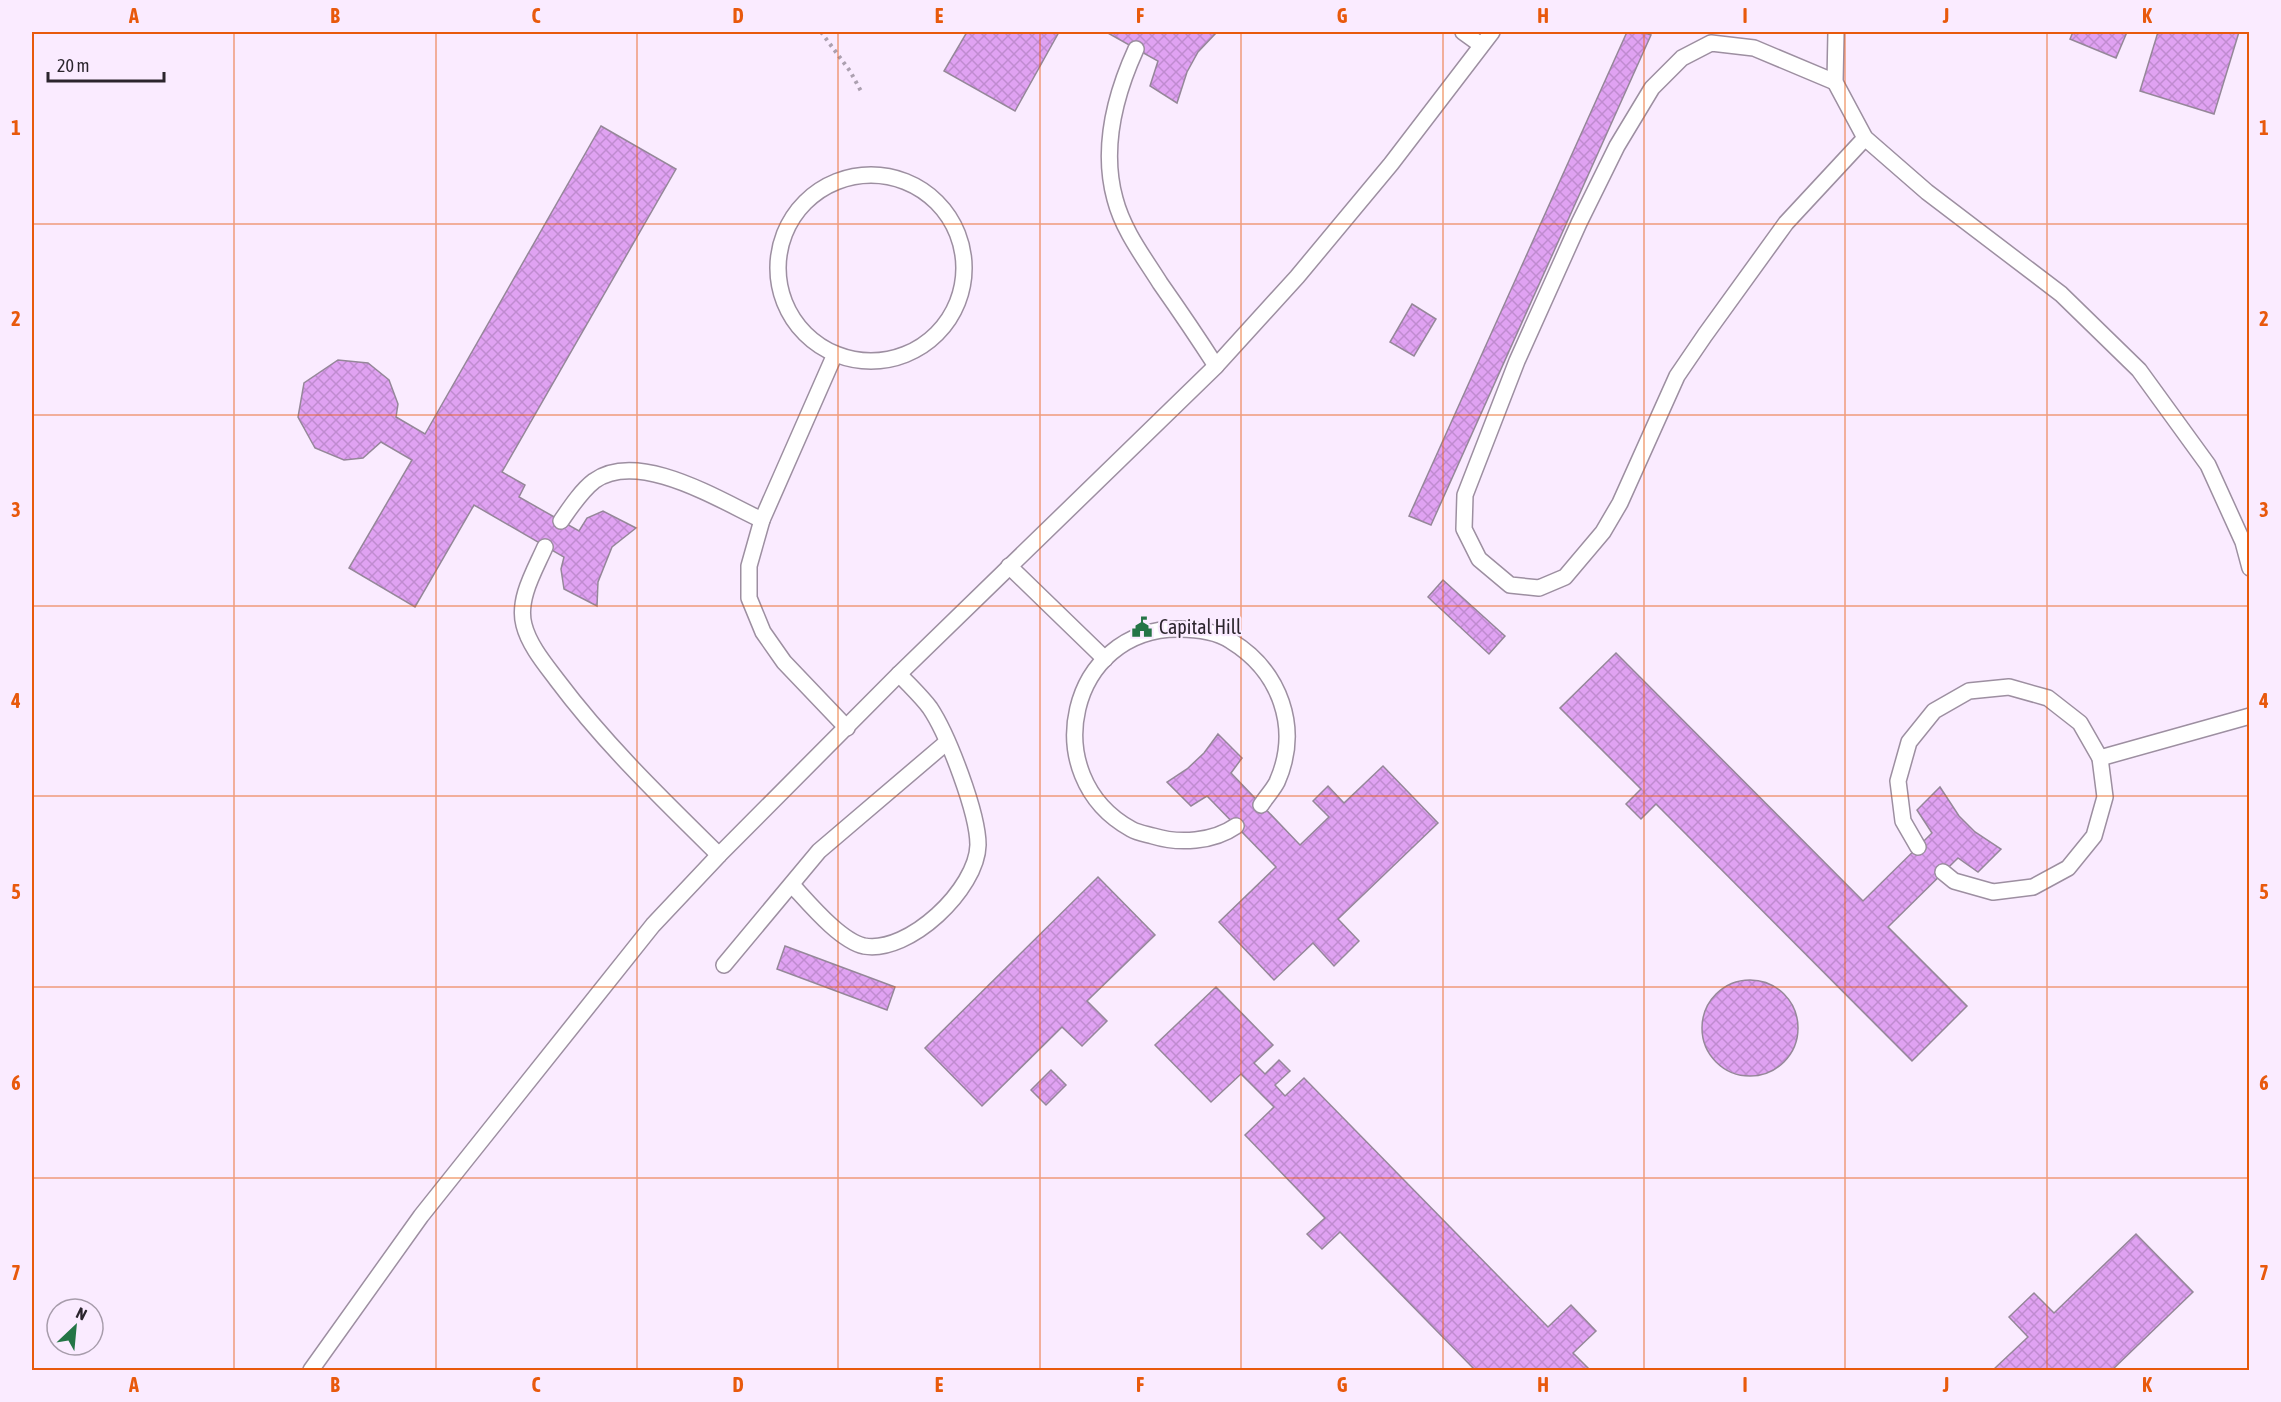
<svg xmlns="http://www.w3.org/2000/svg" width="2281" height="1402" font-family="'Asap Condensed',sans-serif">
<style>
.building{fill:url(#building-cross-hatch);stroke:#958799;stroke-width:1.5}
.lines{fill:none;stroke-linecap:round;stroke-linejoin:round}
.lane-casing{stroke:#9d8fa1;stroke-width:18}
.path{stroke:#aca0b0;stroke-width:4;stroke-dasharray:3 4.5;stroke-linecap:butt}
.lane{stroke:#fff;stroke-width:15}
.grid{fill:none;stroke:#e8590c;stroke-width:1.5;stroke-opacity:0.55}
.labels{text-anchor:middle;stroke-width:4.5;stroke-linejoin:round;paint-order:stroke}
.poi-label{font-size:20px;fill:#2b252d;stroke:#faebff;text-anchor:start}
.neatline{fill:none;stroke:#e8590c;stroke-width:2}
.grid-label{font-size:20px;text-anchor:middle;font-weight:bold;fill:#e8590c}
</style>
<defs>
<pattern id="building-cross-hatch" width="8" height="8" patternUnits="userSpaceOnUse" patternTransform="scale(1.5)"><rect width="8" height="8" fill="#e0a2f2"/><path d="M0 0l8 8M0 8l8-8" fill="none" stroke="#c08bd0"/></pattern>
</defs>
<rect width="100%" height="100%" fill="#faebff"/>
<g class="building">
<path d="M967 32H1059L1015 111 944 71Z"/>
<path d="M1106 32H1170L1173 33 1175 32H1217L1198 52 1187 72 1177 103 1150 86 1158 61Z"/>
<path d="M1627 32H1642L1651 35 1431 525 1409 516Z"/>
<path d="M2073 32H2127L2116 58 2070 39Z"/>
<path d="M2158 32H2239L2214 114 2140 91Z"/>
<path d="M601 126 676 169 502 472 525 485 519 497 579 531 587 518 603 511 636 528 612 547 598 582 597 606 564 589 561 569 564 557 474 505 415 607 349 568 412 460 381 442 363 458 344 460 315 448 298 417 304 383 338 360 368 363 389 380 398 404 396 417 425 434Z"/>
<path d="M1412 304 1436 319 1414 356 1390 342Z"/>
<path d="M1443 580 1505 636 1489 654 1428 597Z"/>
<path d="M1616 653 1863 901 1932 833 1917 810 1940 787 1959 816 1975 832 2001 849 1978 872 1958 858 1888 927 1967 1006 1912 1061 1656 804 1641 819 1626 804 1641 789 1560 708Z"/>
<path d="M1218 734 1242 758 1231 773 1300 845 1329 817 1313 801 1328 786 1344 803 1383 766 1438 823 1338 919 1359 941 1334 966 1313 943 1274 980 1219 922 1276 867 1207 796 1191 806 1167 782 1187 769 1204 753Z"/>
<path d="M1098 877 1155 935 1087 1001 1107 1021 1082 1046 1062 1027 982 1106 925 1048Z"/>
<path d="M785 946 895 987 887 1010 777 969Z"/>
<circle cx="1750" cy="1028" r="48"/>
<path d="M1216 987 1273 1045 1254 1063 1265 1074 1279 1060 1290 1071 1275 1085 1285 1096 1304 1078 1548 1327 1571 1305 1596 1331 1573 1353 1590 1370H1475L1340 1232 1322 1249 1307 1234 1325 1218 1245 1135 1274 1107 1241 1074 1211 1102 1155 1045Z"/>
<path d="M1051 1070 1066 1085 1046 1105 1031 1090Z"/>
<path d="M2136 1234 2193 1292 2112 1370H1993L2028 1337 2009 1317 2034 1293 2054 1313Z"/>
</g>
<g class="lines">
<g class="lane-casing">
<g id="lane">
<path d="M1463 32 1481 45"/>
<path d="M1836 32 1835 82 1865 138 1927 192 2061 294 2139 370 2208 465 2243 542 2250 568"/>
<path d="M1136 49C1115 95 1101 148 1115 199 1123 230 1143 256 1160 283 1179 310 1198 338 1216 366"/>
<path d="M1835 82 1754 48 1711 43 1682 58 1652 88 1617 146 1579 223 1517 361 1465 495 1464 529 1479 559 1510 585 1539 588 1565 577 1603 532 1620 503 1677 376 1705 335 1786 223 1865 138"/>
<circle cx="871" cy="268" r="93"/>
<path d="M835 354 762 520 749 566V598L763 632 784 662 847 728"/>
<path d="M561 521C570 508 581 491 594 481 638 449 719 500 762 520"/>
<path d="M545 547C535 570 517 599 524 625 529 645 545 664 557 680 605 744 662 799 719 855"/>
<path d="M1009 566 1105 659"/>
<path d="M2100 758 2250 716"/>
<path d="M1236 826C1213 842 1179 844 1153 836 1146 834 1138 833 1131 829 1035 776 1069 628 1179 629 1196 629 1216 631 1231 641 1280 671 1301 728 1277 782 1273 790 1266 797 1261 805"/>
<path d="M1918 847 1903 821 1898 781 1909 742 1934 711 1969 691 2009 687 2048 698 2080 723 2100 758 2105 797 2094 836 2068 868 2033 887 1993 892 1954 881 1943 872"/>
<path d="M792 885C808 902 840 941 864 946 909 954 977 889 978 845 978 813 948 735 930 708 921 696 909 685 899 674"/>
<path d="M724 965 819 851 947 742"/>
<path d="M311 1370 421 1216 653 925 719 855 899 674 1216 366 1297 277 1391 164 1492 32"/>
</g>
</g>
<path class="path" d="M821 32 850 71 862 93"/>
<use href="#lane" class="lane"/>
</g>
<path class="grid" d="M234 32V1370M436 32V1370M637 32V1370M838 32V1370M1040 32V1370M1241 32V1370M1443 32V1370M1644 32V1370M1845 32V1370M2047 32V1370M32 224H2250M32 415H2250M32 606H2250M32 796H2250M32 987H2250M32 1178H2250"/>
<defs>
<g id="civic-bare" transform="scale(1.62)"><path d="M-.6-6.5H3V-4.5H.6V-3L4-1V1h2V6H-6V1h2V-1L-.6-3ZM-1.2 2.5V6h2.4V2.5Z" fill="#247546" stroke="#faebff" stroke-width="2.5" paint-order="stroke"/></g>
</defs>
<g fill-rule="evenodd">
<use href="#civic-bare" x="1142" y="627"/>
</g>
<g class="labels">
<g class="poi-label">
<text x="1159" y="634">Capital Hill</text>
</g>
</g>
<rect width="2281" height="1402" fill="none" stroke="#faebff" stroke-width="66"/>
<g transform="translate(75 1327) rotate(26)"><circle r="28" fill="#faebff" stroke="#a79cab" stroke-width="1.5"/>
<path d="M0-4.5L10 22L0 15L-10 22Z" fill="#247546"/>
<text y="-9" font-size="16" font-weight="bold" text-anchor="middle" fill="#2b252d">N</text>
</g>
<path d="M48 72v9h116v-9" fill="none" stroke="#2b252d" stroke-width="3"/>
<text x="57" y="72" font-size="18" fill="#2b252d" stroke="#faebff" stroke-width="4.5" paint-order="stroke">20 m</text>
<rect x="33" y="33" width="2215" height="1336" class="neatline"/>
<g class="grid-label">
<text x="134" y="23">A</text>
<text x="335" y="23">B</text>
<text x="536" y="23">C</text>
<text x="738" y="23">D</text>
<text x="939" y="23">E</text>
<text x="1140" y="23">F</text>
<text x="1342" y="23">G</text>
<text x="1543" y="23">H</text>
<text x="1745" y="23">I</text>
<text x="1946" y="23">J</text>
<text x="2147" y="23">K</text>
<text x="16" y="135">1</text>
<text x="2264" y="135">1</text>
<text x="16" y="326">2</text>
<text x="2264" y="326">2</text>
<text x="16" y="517">3</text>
<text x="2264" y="517">3</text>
<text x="16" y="708">4</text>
<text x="2264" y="708">4</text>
<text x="16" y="899">5</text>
<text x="2264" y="899">5</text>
<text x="16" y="1090">6</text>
<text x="2264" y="1090">6</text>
<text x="16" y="1280">7</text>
<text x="2264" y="1280">7</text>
<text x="134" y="1392">A</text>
<text x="335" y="1392">B</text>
<text x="536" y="1392">C</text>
<text x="738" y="1392">D</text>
<text x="939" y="1392">E</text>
<text x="1140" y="1392">F</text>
<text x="1342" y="1392">G</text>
<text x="1543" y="1392">H</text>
<text x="1745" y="1392">I</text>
<text x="1946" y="1392">J</text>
<text x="2147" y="1392">K</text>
</g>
</svg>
